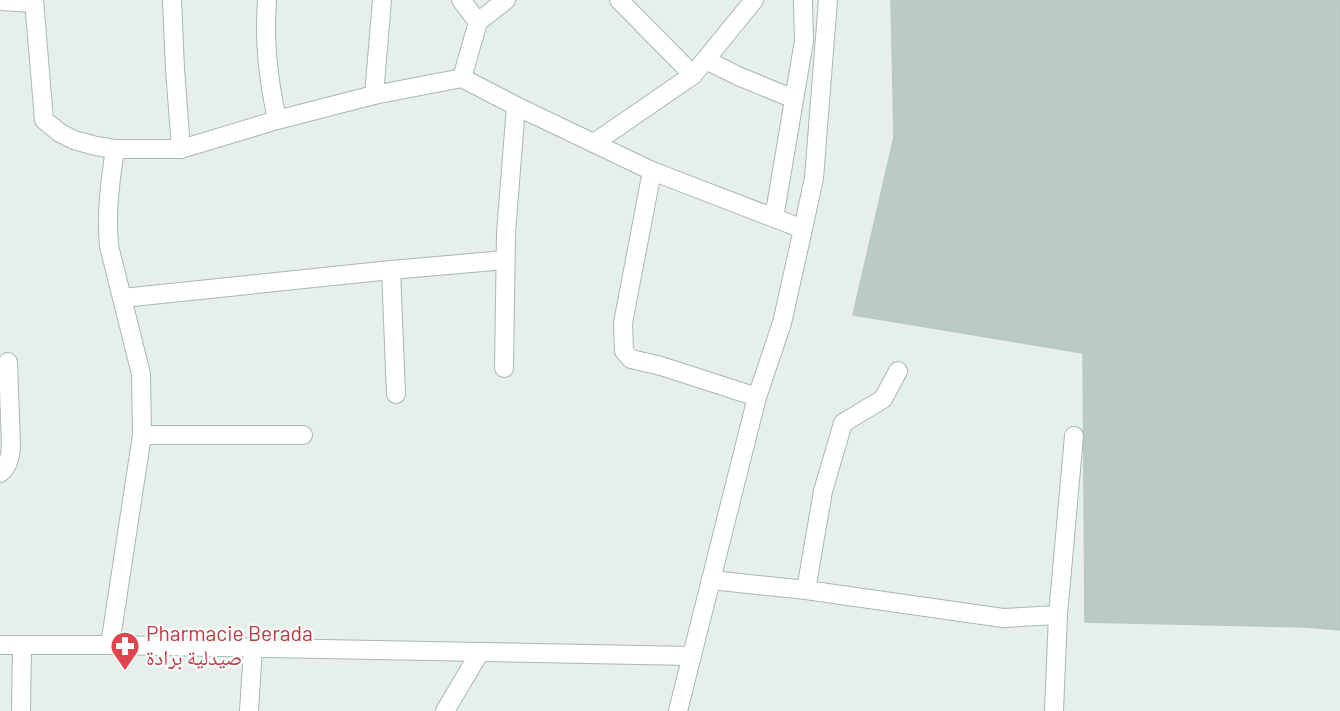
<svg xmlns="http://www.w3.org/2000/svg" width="1340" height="711" font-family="Barlow,'Noto Naskh Arabic',sans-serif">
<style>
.building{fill:#bbcac4;stroke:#b8c9c2;stroke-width:1.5}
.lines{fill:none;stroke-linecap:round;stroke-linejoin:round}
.minor-casing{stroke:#a8b8b2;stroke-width:20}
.minor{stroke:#fff;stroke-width:18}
.labels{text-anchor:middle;stroke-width:5;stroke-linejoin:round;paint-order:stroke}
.health-label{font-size:21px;fill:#be3a42;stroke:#f7fbf9;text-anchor:start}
</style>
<rect width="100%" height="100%" fill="#e6efeb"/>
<path class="building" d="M891 0H1340V630L1307 627 1085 622 1083 353 853 315 894 137Z"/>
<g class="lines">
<g class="minor-casing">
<g id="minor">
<path d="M34 0 44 120 60 133 74 140 96 146 115 149H181L277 120 374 95 462 78 516 106 652 171 803 229"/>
<path d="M172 0 175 69 181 149"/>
<path d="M267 0C264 43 268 77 277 120"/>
<path d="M461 0 478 22 462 78"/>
<path d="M619 0 693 75"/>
<path d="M0 1 34 3"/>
<path d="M478 22 506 0"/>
<path d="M706 60 738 76 794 99"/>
<path d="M374 95 382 0"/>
<path d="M594 143 693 75 754 0"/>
<path d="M652 171 623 323 624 351 631 359 661 366 757 397"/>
<path d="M774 218 804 41 803 0"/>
<path d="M391 270 396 394"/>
<path d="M123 298 391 270 505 260"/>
<path d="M504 368 506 233 516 106"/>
<path d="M142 435H303"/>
<path d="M0 473C9 466 10 456 11 446L8 362"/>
<path d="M711 580 806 590 1003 618 1058 615 1074 436"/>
<path d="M806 590 823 491 843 423 883 399 898 371"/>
<path d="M0 645H110L692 656"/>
<path d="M110 645 142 435 141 374 109 246C106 213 110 182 115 149"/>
<path d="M21 711 22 645"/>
<path d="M249 711 253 648"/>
<path d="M445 711 480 652"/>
<path d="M678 711 757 397 782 323 803 229 814 178 828 0"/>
<path d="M1054 711 1058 615"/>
</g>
</g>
<use href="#minor" class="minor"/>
</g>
<defs>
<g id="pharmacy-pin" transform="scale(1.5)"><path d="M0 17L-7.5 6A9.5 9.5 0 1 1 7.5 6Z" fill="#e0444e" stroke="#f7fbf9"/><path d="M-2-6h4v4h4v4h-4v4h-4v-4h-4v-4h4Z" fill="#fff"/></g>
</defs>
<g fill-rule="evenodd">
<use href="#pharmacy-pin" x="125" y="646"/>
</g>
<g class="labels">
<g class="health-label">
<text x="146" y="641">Pharmacie Berada<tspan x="146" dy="24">صيدلية برادة</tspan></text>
</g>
</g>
</svg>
